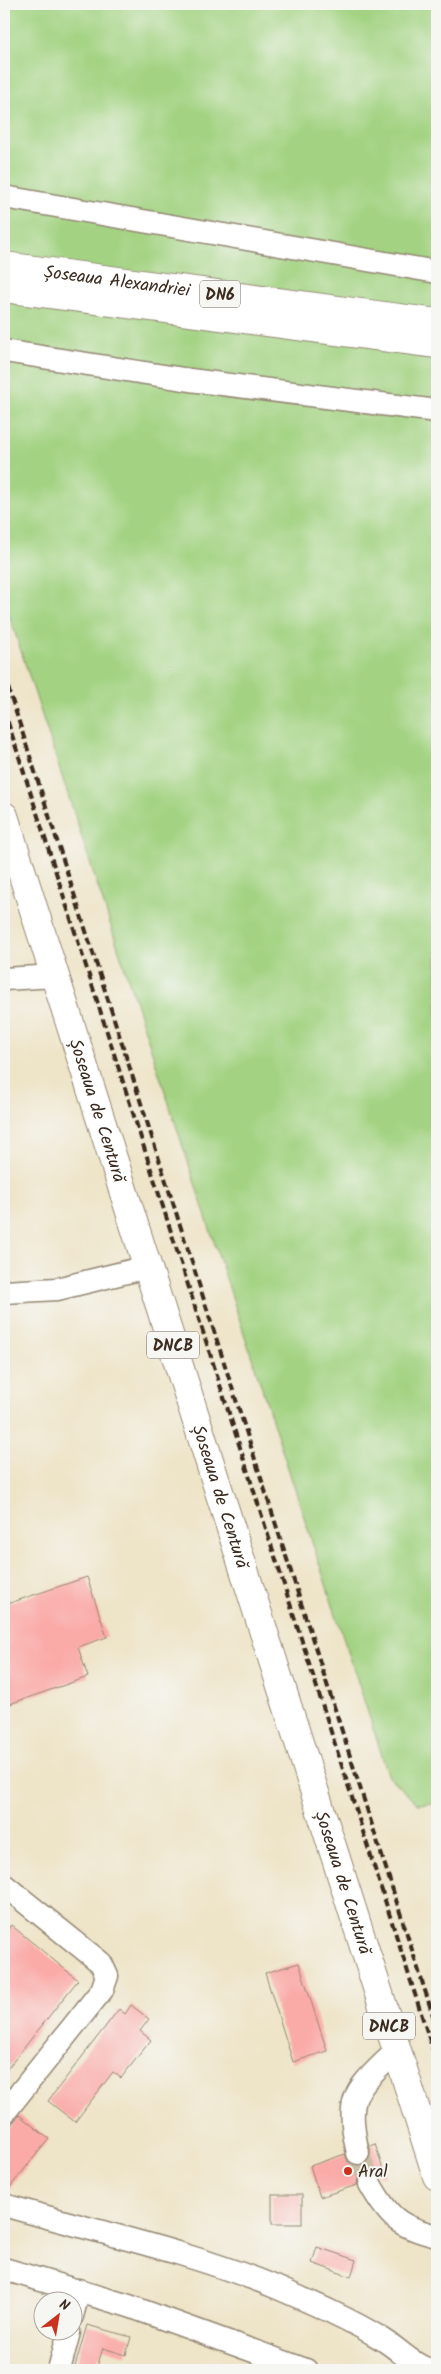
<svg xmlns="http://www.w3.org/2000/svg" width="441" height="2374" font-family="Kalam,sans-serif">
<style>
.green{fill:#a3d382;stroke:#6f7e50}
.building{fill:#faaaa7}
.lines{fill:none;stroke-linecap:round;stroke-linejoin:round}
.minor-tunnel{stroke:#cabfa6;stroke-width:22;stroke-dasharray:22 11;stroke-linecap:butt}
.minor-casing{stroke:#948773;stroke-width:25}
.major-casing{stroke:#948773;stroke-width:30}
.minor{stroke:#fff;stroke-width:22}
.major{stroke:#fff;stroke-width:28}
.rail{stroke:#3b2a1e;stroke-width:4;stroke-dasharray:8 4;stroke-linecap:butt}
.poi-dot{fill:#c8321e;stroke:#f6f6f2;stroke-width:2}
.labels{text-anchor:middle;stroke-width:4;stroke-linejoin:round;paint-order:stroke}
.shield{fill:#f6f6f2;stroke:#73675e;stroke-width:1}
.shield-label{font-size:16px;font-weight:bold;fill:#3b2a1e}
.street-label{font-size:18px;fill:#3b2a1e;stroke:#f6f6f2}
.poi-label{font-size:18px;fill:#3b2a1e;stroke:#f6f6f2;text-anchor:start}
</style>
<rect width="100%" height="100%" fill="#f6f6f2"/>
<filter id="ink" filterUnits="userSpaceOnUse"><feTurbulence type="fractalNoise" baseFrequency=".02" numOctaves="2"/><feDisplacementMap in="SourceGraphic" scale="10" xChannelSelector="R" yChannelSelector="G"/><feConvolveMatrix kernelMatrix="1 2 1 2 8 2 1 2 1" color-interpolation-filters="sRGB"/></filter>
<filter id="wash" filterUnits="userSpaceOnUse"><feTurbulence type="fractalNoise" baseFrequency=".0096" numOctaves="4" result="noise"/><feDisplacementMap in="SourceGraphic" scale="20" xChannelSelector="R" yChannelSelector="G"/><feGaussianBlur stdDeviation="1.12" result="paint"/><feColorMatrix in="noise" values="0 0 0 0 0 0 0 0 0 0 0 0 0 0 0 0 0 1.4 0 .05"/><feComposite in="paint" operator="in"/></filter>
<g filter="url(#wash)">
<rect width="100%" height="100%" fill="#eee4c8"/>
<path class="green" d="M4 4H437V1803L417 1804 389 1777 4 599Z"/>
<g id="blocks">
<g class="building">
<path d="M87 1577 107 1637 78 1647 88 1677 4 1706V1605Z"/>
<path d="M11 1925 78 1980 4 2073V1934Z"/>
<path d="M299 1963 327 2051 293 2062 265 1973Z"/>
<path d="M131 2005 149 2019 140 2031 151 2040 121 2078 113 2072 75 2122 48 2101 119 2009 125 2014Z"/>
<path d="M19 2115 49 2139 6 2192H4V2134Z"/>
<path d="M375 2144 385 2176 381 2177 370 2171 364 2172 358 2178 357 2185 320 2197 310 2166 345 2154 348 2162 354 2166H361L370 2158V2146Z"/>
<rect x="272" y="2195" width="30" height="29"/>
<path d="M317 2247 356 2260 351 2277 312 2263Z"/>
<path d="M87 2325 131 2337 126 2355 103 2348 96 2370H74Z"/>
</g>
</g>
</g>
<g filter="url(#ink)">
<use href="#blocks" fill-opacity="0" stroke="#948773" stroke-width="1"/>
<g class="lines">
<path class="minor-tunnel" d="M358 2153 370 2184"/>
<g class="minor-casing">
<g id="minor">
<path d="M4 197 437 272"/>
<path d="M4 351 190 380 437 411"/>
<path d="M4 979 55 976"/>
<path d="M4 1292 57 1289 147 1267"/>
<path d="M4 1885 101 1963 107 1976 102 1990 4 2113"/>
<path d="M358 2153C344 2093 357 2090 397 2050"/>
<path d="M370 2184C389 2218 399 2227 437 2236"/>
<path d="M4 2205C93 2231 187 2251 273 2286 310 2302 348 2318 382 2339 399 2349 411 2364 429 2370"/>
<path d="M4 2269 129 2306 306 2370"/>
<path d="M72 2316 79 2290"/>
<path d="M59 2370 69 2332"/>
</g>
</g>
<g class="major-casing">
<g id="major">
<path id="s1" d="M4 266 437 323"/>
<path d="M4 288 437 344"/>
<path id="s2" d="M4 816 437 2176"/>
</g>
</g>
<use href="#minor" class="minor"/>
<use href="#major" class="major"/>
<g class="rail">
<path d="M4 675 437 2028"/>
<path d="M4 710 437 2063"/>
</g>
</g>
</g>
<circle class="poi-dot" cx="348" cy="2171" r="5"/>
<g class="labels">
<g class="shield">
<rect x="200" y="280.5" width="40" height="27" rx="4"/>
<rect x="147" y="1331.5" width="52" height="27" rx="4"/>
<rect x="363" y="2012.5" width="52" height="27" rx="4"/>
</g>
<g class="shield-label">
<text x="220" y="300">DN6</text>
<text x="173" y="1351">DNCB</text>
<text x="389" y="2032">DNCB</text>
</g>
<g class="street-label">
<text dy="6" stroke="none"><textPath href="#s1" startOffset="114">Șoseaua Alexandriei</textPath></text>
<text dy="6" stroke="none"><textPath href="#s2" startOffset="309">Șoseaua de Centură</textPath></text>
<text dy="6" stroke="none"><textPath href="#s2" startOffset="714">Șoseaua de Centură</textPath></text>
<text dy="6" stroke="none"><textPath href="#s2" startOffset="1119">Șoseaua de Centură</textPath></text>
</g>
<g class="poi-label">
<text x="358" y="2177">Aral</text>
</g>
</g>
<rect width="441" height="2374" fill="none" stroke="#f6f6f2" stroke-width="20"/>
<g transform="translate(58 2316) rotate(31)"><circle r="24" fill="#f6f6f2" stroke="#aba49d"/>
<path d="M0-4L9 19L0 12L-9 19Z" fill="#c8321e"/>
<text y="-8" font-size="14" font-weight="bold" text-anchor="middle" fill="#3b2a1e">N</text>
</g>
</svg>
